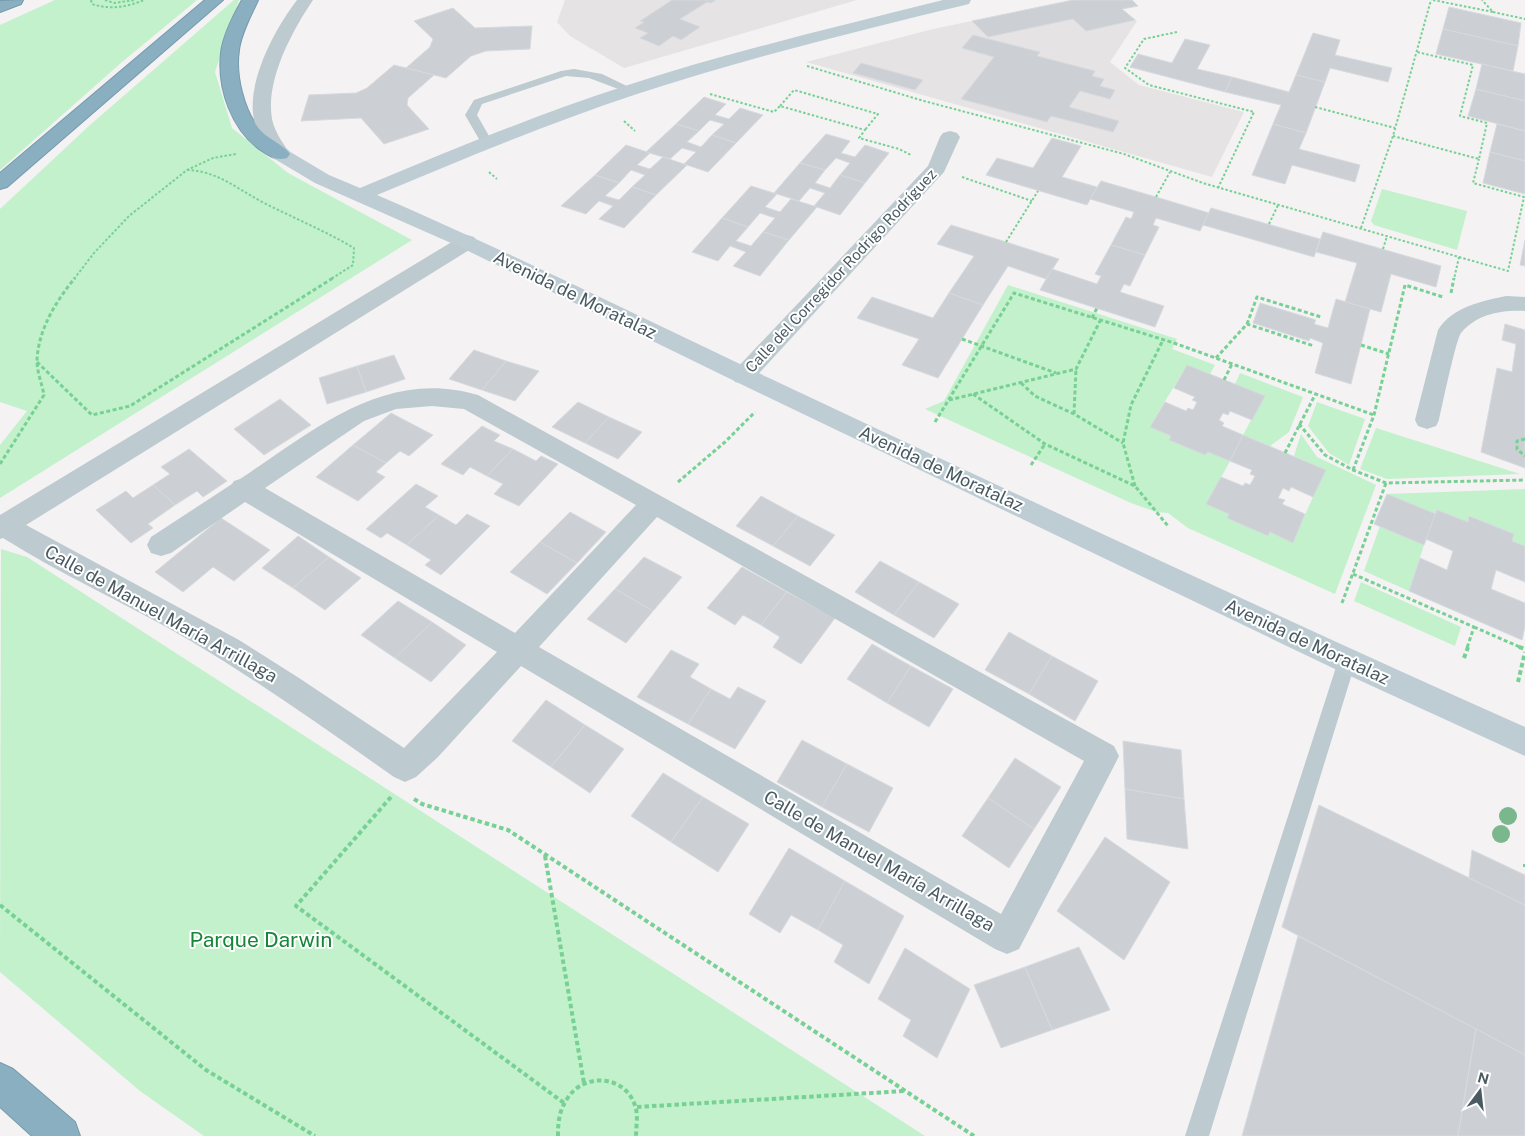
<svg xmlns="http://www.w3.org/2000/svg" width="1525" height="1136" font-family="'Public Sans',sans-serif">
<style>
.education{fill:#e6e3e5}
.green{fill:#c2f1cb}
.building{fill:#ccd0d5;stroke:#d6dade}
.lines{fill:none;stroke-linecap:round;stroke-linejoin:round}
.highway-casing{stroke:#759bad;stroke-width:2}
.path-far2{stroke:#78d194;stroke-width:2;stroke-dasharray:2.5 2;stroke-linecap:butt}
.path-far1{stroke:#78d194;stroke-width:3;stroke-dasharray:4 2.5;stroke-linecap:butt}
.path{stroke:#78d194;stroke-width:4;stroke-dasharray:4.5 3;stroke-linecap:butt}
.lane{fill:#bdcacf;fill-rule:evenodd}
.street{fill:#bdcacf;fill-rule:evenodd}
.secondary{fill:#becdd4;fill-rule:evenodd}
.highway{fill:#8aafc1;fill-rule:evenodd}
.tree{fill:#7ab78c}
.labels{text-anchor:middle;stroke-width:4;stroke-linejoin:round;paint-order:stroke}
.far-street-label{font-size:15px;fill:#495a61;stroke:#fff}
.street-label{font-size:18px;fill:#495a61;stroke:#fff}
.near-park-label{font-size:21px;fill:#168638;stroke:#fff}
</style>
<rect width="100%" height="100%" fill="#f4f2f3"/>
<g class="education">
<path d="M565 0H857L624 68 570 36 557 22Z"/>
<path d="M1073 0H1132L1138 6 1122 9 1137 21 1110 62 1139 85 1244 112 1212 177 806 62 933 29Z"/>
</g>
<g class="green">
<path d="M55 0H197L122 62 0 170V25Z"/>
<path d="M234 0H239L215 72 232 128 288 173 412 240 0 498V445L27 411 0 402V209L90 125Z"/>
<path d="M1382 189 1467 211 1457 250 1374 225 1371 221 1372 218Z"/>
<path d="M1008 285 1177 339 1172 349 1215 365 1210 374 1187 365 1150 426 1171 436 1169 440 1205 455 1208 452 1230 461 1207 504 1229 514 1228 518 1267 536 1270 532 1293 542 1325 470 1294 456 1301 434 1317 457 1376 485 1335 594 1188 528 1168 513 1156 512 1131 503 925 409 944 401Z"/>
<path d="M1240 373 1303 397 1289 432 1270 446 1243 435 1264 396 1235 384Z"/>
<path d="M1317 402 1365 419 1349 465 1329 453 1308 426Z"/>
<path d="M1376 428 1520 474 1387 479 1360 469Z"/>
<path d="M1525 489V546L1512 541 1514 534 1470 516 1468 522 1437 510 1436 514 1387 494Z"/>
<path d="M1380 526 1424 545 1409 591 1364 571Z"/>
<path d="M1 549 27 557 925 1136H204L140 1091 0 972Z"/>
<path d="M1361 582 1461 627 1455 646 1354 601Z"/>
</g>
<g class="building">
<path d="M672 0H716L711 3 707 2 680 19 700 27 681 40 673 36 659 46 640 38 648 33 635 28 644 22 640 21Z"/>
<path d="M1073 0H1132L1138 6 1122 9 1135 20 1086 31 1073 19 988 37 972 21Z"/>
<path d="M1449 7 1521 23 1518 46 1443 29Z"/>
<path d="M453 8 475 28 532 26 530 49 486 51 471 56 446 78 406 68 430 47 433 39 414 21Z"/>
<path d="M1443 29 1518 46 1513 71 1436 54Z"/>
<path d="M1313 33 1340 40 1335 55 1392 68 1388 82 1330 68 1325 82 1296 75Z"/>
<path d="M973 35 1040 52 1037 56 1095 71 1092 76 1104 79 1100 86 1115 90 1110 99 1080 91 1069 107 1119 121 1113 132 1051 116 1047 122 961 99 994 57 962 48Z"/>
<path d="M1185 39 1210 45 1197 69 1232 77 1225 92 1130 67 1138 54 1172 63Z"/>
<path d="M861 63 923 80 915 90 853 73Z"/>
<path d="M1482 64 1525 74V101L1476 89Z"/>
<path d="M394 65 434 75 408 98 407 105 429 129 384 144 361 118 301 121 309 95 356 93 367 88Z"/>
<path d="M1296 75 1325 82 1306 133 1273 124 1281 105 1225 92 1232 77 1289 92Z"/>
<path d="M1476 89 1525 101V131L1468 116Z"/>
<path d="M704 97 726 104 715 115 729 119 740 108 763 115 736 143 712 135 724 124 710 120 699 131 676 124Z"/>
<path d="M676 124 699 131 687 142 701 147 712 135 736 143 708 172 684 164 696 152 682 148 670 159 646 152Z"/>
<path d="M1273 124 1306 133 1299 149 1360 165 1355 182 1292 165 1285 184 1252 175Z"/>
<path d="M1497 124 1525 131V161L1490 152Z"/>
<path d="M826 134 850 141 841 153 855 157 865 145 889 153 865 183 840 175 850 163 836 158 825 170 800 163Z"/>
<path d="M1052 138 1081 146 1062 177 1097 187 1087 205 986 175 997 158 1033 168Z"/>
<path d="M626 145 650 153 637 165 650 169 663 157 687 165 656 195 632 187 645 175 631 170 619 183 595 175Z"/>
<path d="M1490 152 1525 161V194L1483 183Z"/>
<path d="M800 163 825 170 815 183 830 188 840 175 865 183 840 215 814 206 825 193 810 188 799 201 774 193Z"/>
<path d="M595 175 619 183 605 196 619 200 632 187 656 195 624 228 599 219 613 206 599 201 586 214 561 206Z"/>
<path d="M1101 181 1156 197 1209 213 1200 231 1156 218 1153 225 1159 227 1145 255 1111 245 1126 217 1131 219 1134 212 1090 199Z"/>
<path d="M751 186 777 194 765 207 780 212 791 199 817 207 789 240 763 232 775 218 760 213 748 227 722 218Z"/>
<path d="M1211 208 1320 239 1314 257 1203 225Z"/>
<path d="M722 218 748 227 736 241 751 246 763 232 789 240 760 276 733 266 746 252 730 246 718 261 692 252Z"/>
<path d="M951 225 1006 242 1059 259 1046 279 1008 266 983 305 949 293 974 256 937 244Z"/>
<path d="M1323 232 1441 266 1436 287 1391 274 1381 312 1345 302 1357 263 1316 252Z"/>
<path d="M1525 240V266L1520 265Z"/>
<path d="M1111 245 1145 255 1130 286 1124 284 1120 292 1164 306 1155 327 1040 290 1052 269 1097 284 1101 276 1095 274Z"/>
<path d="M949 293 983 305 938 378 902 365 919 339 857 318 872 297 933 318Z"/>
<path d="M1336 299 1370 309 1351 384 1315 373 1323 343 1310 338 1309 341 1253 323 1260 303 1316 320 1314 324 1328 328Z"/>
<path d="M1505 324 1525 330V468L1481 452 1497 368 1512 372 1516 344 1502 340Z"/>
<path d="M474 350 506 361 482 390 449 379Z"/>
<path d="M394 355 405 379 366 392 357 366Z"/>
<path d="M506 361 539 371 515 401 482 390Z"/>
<path d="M1187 365 1265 396 1252 420 1230 411 1228 415 1223 413 1219 420 1224 423 1222 426 1243 435 1230 461 1208 452 1205 455 1169 440 1171 436 1150 427 1165 402 1186 411 1188 408 1193 410 1197 402 1192 400 1195 397 1174 388Z"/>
<path d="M357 366 366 392 327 404 319 378Z"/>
<path d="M280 399 311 425 264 455 234 429Z"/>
<path d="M578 402 609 417 585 443 552 427Z"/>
<path d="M391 413 433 435 409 456 400 451 386 463 353 445Z"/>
<path d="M609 417 642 432 618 459 585 443Z"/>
<path d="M482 426 500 435 494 441 513 449 487 476 470 467 463 475 441 464Z"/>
<path d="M1243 435 1326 470 1313 497 1291 487 1289 491 1283 488 1278 498 1285 500 1282 504 1305 514 1293 543 1270 532 1268 536 1227 518 1229 514 1206 504 1221 477 1243 486 1245 483 1250 485 1255 476 1250 474 1252 470 1230 461Z"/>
<path d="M353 445 386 463 376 472 385 477 358 501 316 477Z"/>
<path d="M189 449 227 481 203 497 197 491 175 505 153 485 170 474 161 467Z"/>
<path d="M513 449 536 461 541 456 558 464 519 506 494 494 503 484 487 476Z"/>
<path d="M416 484 438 496 425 507 439 515 407 545 387 533 381 538 366 529Z"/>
<path d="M153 485 175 505 148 524 153 528 131 543 96 510 126 491 133 498Z"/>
<path d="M1387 494 1436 514 1424 545 1374 524Z"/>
<path d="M761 496 798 516 773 546 736 526Z"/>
<path d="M1437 510 1468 522 1469 516 1514 534 1512 541 1525 546V582L1496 570 1491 589 1525 603V626L1522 640 1409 591 1420 558 1447 570 1453 551 1426 539Z"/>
<path d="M570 512 606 532 577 563 540 542Z"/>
<path d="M467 514 490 526 441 575 425 565 431 560 407 545 439 515 456 525Z"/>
<path d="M798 516 835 535 810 566 773 546Z"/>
<path d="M221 518 270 550 234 581 213 567 183 592 155 572Z"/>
<path d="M298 536 329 557 293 588 262 568Z"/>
<path d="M540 542 577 563 547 594 510 572Z"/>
<path d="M329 557 361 578 325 610 293 588Z"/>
<path d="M644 557 682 577 653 611 615 589Z"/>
<path d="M880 561 919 582 894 615 855 592Z"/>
<path d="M742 567 787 592 761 625 743 615 735 625 707 608Z"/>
<path d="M919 582 959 604 934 638 894 615Z"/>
<path d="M615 589 653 611 626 643 587 619Z"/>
<path d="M787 592 835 618 801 664 773 647 780 637 761 625Z"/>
<path d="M398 601 432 622 395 658 361 635Z"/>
<path d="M432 622 466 645 431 682 395 658Z"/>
<path d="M1009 632 1052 656 1029 694 985 670Z"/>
<path d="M872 644 911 666 887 703 847 679Z"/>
<path d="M671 650 699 664 690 677 711 689 688 724 637 697Z"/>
<path d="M1052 656 1098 681 1075 721 1029 694Z"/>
<path d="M911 666 953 689 929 727 887 703Z"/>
<path d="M738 687 766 701 735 749 688 724 711 689 730 699Z"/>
<path d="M546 700 585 725 551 767 512 741Z"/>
<path d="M585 725 624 749 590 793 551 767Z"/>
<path d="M802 740 847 764 822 807 777 782Z"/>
<path d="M1123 741 1181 750 1184 799 1125 789Z"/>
<path d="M1015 758 1061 787 1034 829 988 798Z"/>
<path d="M847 764 893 788 869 832 822 807Z"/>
<path d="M663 773 703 797 671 842 631 816Z"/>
<path d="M1125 789 1184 799 1188 849 1127 839Z"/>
<path d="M703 797 749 824 718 872 671 842Z"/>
<path d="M988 798 1034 829 1009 868 962 836Z"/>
<path d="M1319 805 1525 905V1055L1282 927Z"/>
<path d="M1105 837 1170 882 1124 960 1057 911Z"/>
<path d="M789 848 845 881 818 930 791 915 780 933 749 914Z"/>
<path d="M1472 850 1525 875V905L1469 878Z"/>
<path d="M845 881 904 916 869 984 834 962 843 945 818 930Z"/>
<path d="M1298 936 1476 1029 1458 1136H1242Z"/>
<path d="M1079 947 1110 1010 1052 1030 1025 967Z"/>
<path d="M905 948 970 989 937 1058 903 1036 911 1020 878 999Z"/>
<path d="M1025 967 1052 1030 1001 1048 974 985Z"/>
<path d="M1476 1029 1525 1055V1136H1458Z"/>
</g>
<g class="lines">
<g class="highway-casing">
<g id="highway">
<path d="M23 0 21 4 0 12V1Z"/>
<path d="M205 0H223L7 187 0 189V173Z"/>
<path d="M242 0H258C251 16 241 33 239 50 235 75 244 111 260 130 269 140 283 144 290 154L287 158C277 161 271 157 262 151 232 131 217 89 221 53 223 35 233 16 242 0Z"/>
<path d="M0 1063 13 1069 75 1122 80 1136H32L0 1107Z"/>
</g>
</g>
<g class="path-far2">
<path d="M91 0 92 4C110 10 127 7 144 0"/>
<path d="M105 0 114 3 135 0"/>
<path d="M1433 0 1493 12 1482 0"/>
<path d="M1493 12 1525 19"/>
<path d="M1177 32 1144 39 1125 68 1149 85 1254 112 1218 188"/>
<path d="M807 66 924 101 1124 154 1203 183 1459 257 1454 279"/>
<path d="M710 94 774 112 780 106 865 130 859 138 899 149 911 155"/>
<path d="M780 106 794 90 878 114 865 130"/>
<path d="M1315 107 1395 128"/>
<path d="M624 121 635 131"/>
<path d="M1393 136 1479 159 1487 123 1460 116 1473 65 1417 52"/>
<path d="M187 170C218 171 237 189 264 203 294 218 325 231 354 248L353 265 331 279"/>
<path d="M489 172 497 179"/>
<path d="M962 177 1032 201"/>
<path d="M1156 197 1170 172"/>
<path d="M1269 224 1278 205"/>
<path d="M1361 228 1393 136 1431 0"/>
<path d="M1006 242 1038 191"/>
<path d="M1383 249 1387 236"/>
<path d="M1459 257 1508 271 1524 197 1473 183 1479 159"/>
<path d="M74 279 94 253 129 216 187 170 213 158 236 154"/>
</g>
<g class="path-far1">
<path d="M1451 293 1454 278"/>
<path d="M1092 318 1097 308"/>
<path d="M1247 324 1257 297 1321 317"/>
<path d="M962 339 1056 373"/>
<path d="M1361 345 1389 354"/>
<path d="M1216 358 1247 324 1314 346"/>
<path d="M37 362 92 415 130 406 333 278"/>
<path d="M1224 380 1232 364"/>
<path d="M1021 383 1035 396 1074 414 1123 443"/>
<path d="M973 394 1045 444 1135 486 1168 526"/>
<path d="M949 400 1076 369 1100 321"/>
<path d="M1074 414 1076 369"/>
<path d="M935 422 1014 293 1174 343 1374 415"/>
<path d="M1299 424 1325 455 1353 470 1386 483 1525 480"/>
<path d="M1525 439 1517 441V449L1525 456"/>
<path d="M1285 453 1315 395"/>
<path d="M0 464 44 395C42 384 37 372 37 361 38 330 56 301 75 278"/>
<path d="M1031 465 1045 444"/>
<path d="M1353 470 1374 415 1405 285 1443 297"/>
<path d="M678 482 725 442 755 412"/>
<path d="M1135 486 1123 443 1131 405 1163 340"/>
<path d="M1353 574 1474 627 1467 648"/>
<path d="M1342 603 1386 483"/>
<path d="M1474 627 1522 648"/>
</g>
<g class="path">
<path d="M1519 647 1525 649"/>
<path d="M1464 658 1468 647"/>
<path d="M1518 682 1525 652"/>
<path d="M391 797 296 906 564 1103"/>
<path d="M414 799 422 804 508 830 974 1136"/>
<path d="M545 856 584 1083"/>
<path d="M1525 864V867"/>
<path d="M0 905 206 1070 315 1136"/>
<path d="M637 1107 905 1091"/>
<path d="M558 1136C558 1122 559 1111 567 1099 584 1071 628 1075 636 1109 638 1117 636 1128 636 1136"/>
</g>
<g class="lane">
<path d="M574 69 602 74 635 90 629 93 589 78 566 76 482 104 477 115 493 143 487 147 483 146 465 115 474 100 561 71Z"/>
<path d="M1347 653 1354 655 1356 661 1209 1136H1185L1338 661 1340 655Z"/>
</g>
<g class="street">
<path d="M297 0H313C292 31 263 84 273 123 276 134 284 144 290 154L287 158 280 160 273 158C266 148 258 137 255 124 244 86 274 30 297 0Z"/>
<path d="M950 131 957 133 960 137 944 172 751 382 743 384 735 382 731 376 735 370 928 166 940 137 943 133Z"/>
<path d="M467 235 474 237 478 242 474 247 26 525 239 640 299 678 404 748 497 652 245 502 171 553 161 556 151 553 147 545 151 537 232 484 234 481 240 479C313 431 384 367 478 395L1114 746 1119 756 1114 766 1019 949 1007 954 995 949 521 666 438 757 416 777 405 782 394 777C327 730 260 682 189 640 128 604 63 576 3 538L0 539V515L460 237ZM432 406 464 409 636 505 515 633 265 488 364 421 396 409ZM657 517 1084 761 1001 914 539 647Z"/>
<path d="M1506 296 1525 297V311C1501 310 1477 314 1461 333 1456 339 1442 407 1439 420L1436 426 1427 429 1418 426 1415 420 1438 330C1452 307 1482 301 1506 296Z"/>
</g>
<path class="secondary" d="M943 0H971L969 4C858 31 746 58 637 94 549 123 463 159 377 195 509 252 639 316 769 378 1020 496 1272 614 1525 727V756L1337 670 753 390 460 247 315 183 273 158 270 154 273 150 280 148 287 150 329 175 360 188C447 152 535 115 625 86 729 52 836 27 943 0Z"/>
<use href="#highway" class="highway"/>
</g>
<g class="tree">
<circle cx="1508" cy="816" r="9"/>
<circle cx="1501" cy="834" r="9"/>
</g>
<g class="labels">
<g class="far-street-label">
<text transform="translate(841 271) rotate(-47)" y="5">Calle del Corregidor Rodrigo Rodríguez</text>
</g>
<g class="street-label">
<text transform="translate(575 295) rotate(26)" y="6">Avenida de Moratalaz</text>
<text transform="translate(941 469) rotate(25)" y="6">Avenida de Moratalaz</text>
<text transform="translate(161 614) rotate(29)" y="6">Calle de Manuel María Arrillaga</text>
<text transform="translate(1307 642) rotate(25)" y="6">Avenida de Moratalaz</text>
<text transform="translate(879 861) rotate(30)" y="6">Calle de Manuel María Arrillaga</text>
</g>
<g class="near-park-label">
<text x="261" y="947">Parque Darwin</text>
</g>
</g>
<g transform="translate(1480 1091) rotate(15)" stroke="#ffffff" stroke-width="4" paint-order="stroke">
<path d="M0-4L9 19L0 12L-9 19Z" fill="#495a61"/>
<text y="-8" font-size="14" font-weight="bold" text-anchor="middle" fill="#495a61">N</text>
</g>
</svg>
